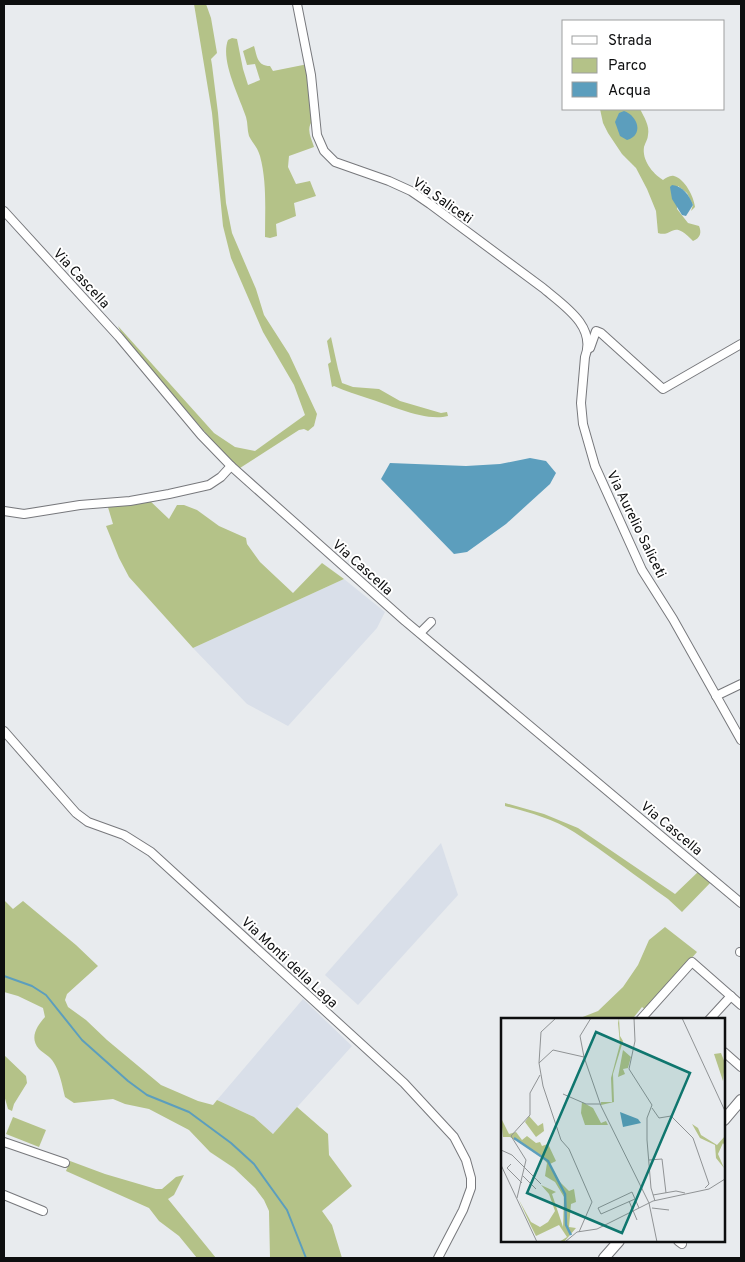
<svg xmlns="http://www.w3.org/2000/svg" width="745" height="1262" font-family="Overpass,sans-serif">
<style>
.built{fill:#d9dfe9}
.green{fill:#b4c288}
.water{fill:#5c9ebd}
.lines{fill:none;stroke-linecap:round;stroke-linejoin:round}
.stream{stroke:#5c9ebd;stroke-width:2}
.minor-casing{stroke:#77787c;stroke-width:10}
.major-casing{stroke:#77787c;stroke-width:12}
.minor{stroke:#fff;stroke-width:8}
.major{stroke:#fff;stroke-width:10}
.labels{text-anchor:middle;stroke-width:4;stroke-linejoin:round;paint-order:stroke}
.street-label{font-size:14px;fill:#0d0e0f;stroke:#fff}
.inset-river{fill:none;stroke:#5c9ebd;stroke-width:2.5}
.inset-road{fill:none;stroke:#909395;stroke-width:1}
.view{fill:#0f766e;fill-opacity:0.15;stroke:#0f766e;stroke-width:2.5}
.inset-edge{fill:none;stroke:#0d0e0f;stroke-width:2.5}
</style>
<rect width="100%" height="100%" fill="#e8ebee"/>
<g class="built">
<path d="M344 579 385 612 377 628 288 726 247 704 193 648Z"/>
<path d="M441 843 458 895 358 1005 325 975Z"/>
<path d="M303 999 352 1046 273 1134 254 1117 217 1100Z"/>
</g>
<g class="green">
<path d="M194 4H206L211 18 217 53 211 59 212 65 218 113 226 203 232 233 256 289 264 315 289 354 317 414 314 426 308 431 304 429 299 430 240 468 222 452 122 335 118 326 214 433 235 447 255 451 305 415 294 385 263 332 231 258 223 226 212 113Z"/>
<path d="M232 38 237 39 243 69 248 85 260 80 255 64 247 65 243 51 254 46C257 56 257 66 270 66L273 71 308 64 314 119C305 128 311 137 314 147L289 156 288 167 296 184 310 181 316 196 294 203 296 216 276 224 277 236 270 238 265 237C265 210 267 182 260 156 257 146 253 144 249 136 247 130 248 123 246 117 239 96 220 60 228 40Z"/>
<path d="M600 109H640C644 117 650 126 648 135 648 139 645 143 644 147 642 160 652 173 663 180 666 178 670 175 674 176 685 179 694 197 695 207L691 211 693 205 687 193 678 186 677 209 688 223 699 226C702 233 700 238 693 241 671 218 674 238 658 233L656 211 647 189 636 168 622 154 608 133 603 123Z"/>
<path d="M331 337 338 369 342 383 353 387 379 389 400 401 441 413 447 412 448 416C425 422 390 405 367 398 356 394 345 391 334 386L332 387 328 364 331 362 327 341Z"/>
<path d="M148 499 169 519 177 505H184L197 510 219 526 246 538 247 544 260 562 293 593 322 563 344 579 193 648 129 577 119 558 106 526 113 524 107 504Z"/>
<path d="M505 803 544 814 578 828 675 894 699 871 712 881 682 912 668 899C637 877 605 852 574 832 553 819 529 812 505 806Z"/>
<path d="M4 900 13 909 23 901 76 945 98 966 67 994 65 1000 68 1007 86 1020 107 1040 161 1085 198 1101 213 1105 217 1100 254 1117 273 1134 297 1107 328 1134 329 1155 352 1186 322 1211 332 1225 342 1258H270L269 1211 264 1200 255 1188 234 1168 210 1152 189 1130 149 1109 125 1104 113 1099 74 1103 65 1097C62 1085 60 1073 54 1063 50 1056 44 1054 39 1049 29 1038 37 1026 45 1017L43 1008 18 996 4 992Z"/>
<path d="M665 927 697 952 646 1010 642 1007 634 1017 636 1019 575 1020 598 1011 623 987 638 965 649 940Z"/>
<path d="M4 1055 26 1076 27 1083 14 1104 12 1111 8 1109 4 1095Z"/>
<path d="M13 1117 46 1130 39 1147 6 1134Z"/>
<path d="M70 1161 105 1174 156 1189H162L176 1177 184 1175 174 1195 168 1199 216 1258H197L179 1236 159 1221 149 1208 66 1171Z"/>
</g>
<g class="water">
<path d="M624 111C638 116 644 135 627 140L620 136 615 122 619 113Z"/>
<path d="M672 185C683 186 689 195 693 205L686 216 682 215 672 199 670 187Z"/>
<path d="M530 458 546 461 556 473 550 484 506 524 467 552 454 554 381 479 390 463 466 466 500 464Z"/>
</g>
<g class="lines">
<path class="stream" d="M4 976 32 986 46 995 82 1040 128 1081 147 1095 189 1112 231 1143 254 1164 287 1210 306 1258"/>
<g class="minor-casing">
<g id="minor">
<path d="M297 4 311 75 317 135 324 151 335 162 389 181 411 191 430 204 543 288C563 305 597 326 585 357L581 403 583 424 595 466 642 570 673 619 741 740"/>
<path d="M4 211 119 337 201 435 231 466 405 621 741 903"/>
<path d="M590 348 596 331 601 333 663 389 741 344"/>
<path d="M4 511 24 514 80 505 130 501 169 494 209 485 221 477 231 466"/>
<path d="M420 633 431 622"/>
<path d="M716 696 741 684"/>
<path d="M4 731 76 813 88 822 124 835 151 852 404 1083 454 1137 466 1160 471 1178V1188L463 1210 438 1258"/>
<path d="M740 952H741"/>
<path d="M640 1020 692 962 741 1005"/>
<path d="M709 1020 731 996"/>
<path d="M724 1052 741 1067"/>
<path d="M4 1142 65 1163"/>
<path d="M4 1195 43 1211"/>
<path d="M678 1241 682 1244"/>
</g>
</g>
<g class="major-casing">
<g id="major">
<path d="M724 1120 741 1100"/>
<path d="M604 1258 619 1241"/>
</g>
</g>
<use href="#minor" class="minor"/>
<use href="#major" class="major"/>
</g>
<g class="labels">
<g class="street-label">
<text transform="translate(443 200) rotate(35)" y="5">Via Saliceti</text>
<text transform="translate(82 278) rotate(47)" y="5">Via Cascella</text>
<text transform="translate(637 524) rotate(64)" y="5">Via Aurelio Saliceti</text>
<text transform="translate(363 567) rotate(42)" y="5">Via Cascella</text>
<text transform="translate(672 828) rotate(40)" y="5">Via Cascella</text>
<text transform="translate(290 962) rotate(43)" y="5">Via Monti della Laga</text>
</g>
</g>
<g transform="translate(501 1018)">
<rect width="224" height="224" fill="#e8ebee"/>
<path d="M118 0 119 18 122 23 112 56 113 84 100 87V84H111L110 60 119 26 117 5ZM122 32 130 39 127 50 122 51 124 56 117 59ZM220 35 224 45 222 63 213 36ZM81 84 92 90 100 105 105 103 107 107H84L80 95ZM28 98 37 108 42 105 43 113 35 119 24 104ZM0 100 8 116 15 114 21 122 26 118 35 125 39 124 41 128 47 126 55 143 49 146 56 161 68 173 73 171 75 184 70 186 68 209 75 210 63 224H58L66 219 58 207 35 218 29 206 18 182 30 204 39 209 47 204 54 193 48 176 40 167 55 174 51 176 62 209 63 179 54 164 44 158 46 145 38 136 9 119H2ZM191 106 197 110 200 117 216 127 224 118V128L222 125 217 136 223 150 215 140 214 127 199 120Z" fill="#b4c288"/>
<path d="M119 94 137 101 140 105 122 109Z" fill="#5c9ebd"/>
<path class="inset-river" d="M13 120 47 143 64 176 65 207 70 217"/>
<path class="inset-road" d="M55 0 40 14 38 45 42 68 60 122 68 131 91 184 78 214M90 0 79 18 83 39 100 88 148 185M133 0 134 23 128 51 151 87 146 100V122L150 170 154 183M181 0 224 93M38 45 52 32 83 39M62 76 85 86H99M151 90 158 100 170 98 192 120 208 166 204 170M0 132 11 137 40 166M148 142 161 141 165 175M10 146 6 150 21 165M0 147 36 224M22 158 35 171M152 177 175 173 184 175M16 180 25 142 10 118 29 97V75L39 57M134 181 100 196 97 190 131 174 134 181 138 190M128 183 136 202M148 185 156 224M151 190 168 192M64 224 76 214 96 211 152 183 208 171 224 161"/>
<path class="view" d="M95 14 189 55 121 215 26 175Z"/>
<rect width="224" height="224" class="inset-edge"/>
</g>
<rect width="745" height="1262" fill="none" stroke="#0d0e0f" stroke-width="10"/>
<rect x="562" y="20" width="162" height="90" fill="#ffffff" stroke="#9e9f9f"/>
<rect x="572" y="36" width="25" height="8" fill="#ffffff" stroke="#9e9f9f"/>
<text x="608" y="45" font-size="15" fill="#0d0e0f">Strada</text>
<rect x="572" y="58" width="25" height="15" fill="#b4c288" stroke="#9e9f9f"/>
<text x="608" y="70" font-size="15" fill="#0d0e0f">Parco</text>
<rect x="572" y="82" width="25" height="15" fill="#5c9ebd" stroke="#9e9f9f"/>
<text x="608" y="95" font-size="15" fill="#0d0e0f">Acqua</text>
</svg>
